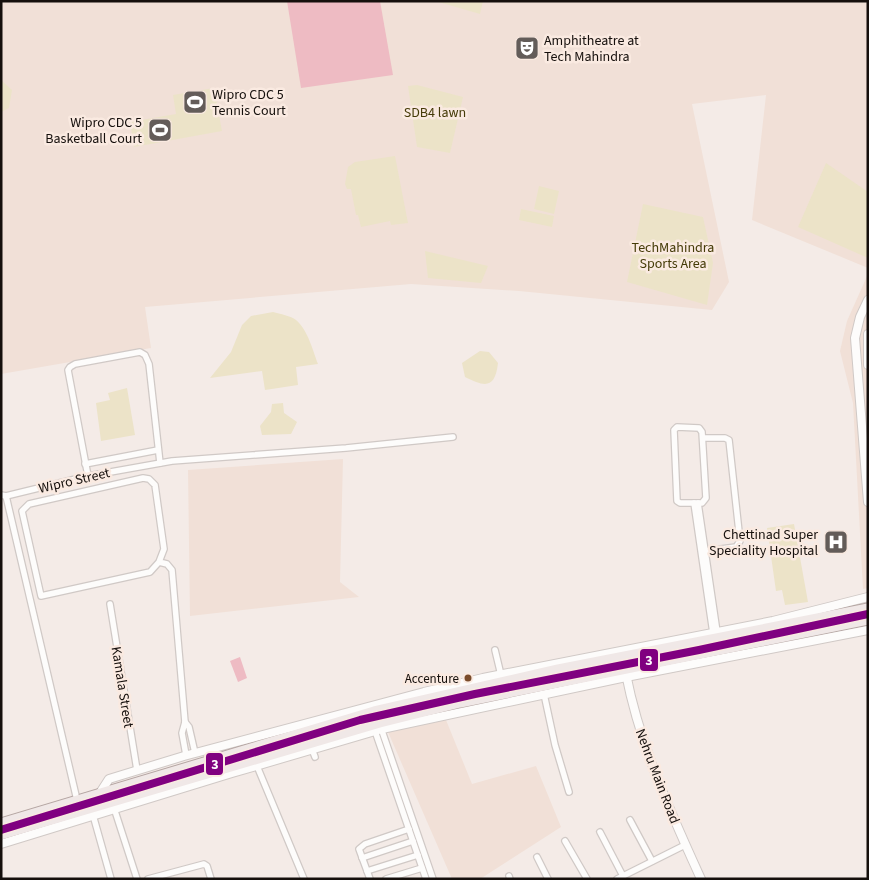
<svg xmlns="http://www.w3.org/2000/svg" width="869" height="880" font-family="'Source Sans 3',sans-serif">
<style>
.built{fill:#f1e0d7}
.green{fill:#ece3c8}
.water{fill:#eebbc3}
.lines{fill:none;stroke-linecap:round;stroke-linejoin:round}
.street-casing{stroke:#d0c9c6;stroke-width:8}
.secondary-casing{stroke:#d0c9c6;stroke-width:10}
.primary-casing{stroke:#b5a6a3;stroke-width:11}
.street{stroke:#fdfcfb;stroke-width:5.5}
.secondary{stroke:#fdfcfb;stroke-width:8}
.primary{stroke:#f0e8e7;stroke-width:9}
.metro-1-casing{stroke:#faeae1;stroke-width:11}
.metro-1{stroke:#800080;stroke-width:8}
.bus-dot{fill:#7a4b2a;stroke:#faeae1;stroke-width:2}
.labels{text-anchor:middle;stroke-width:5;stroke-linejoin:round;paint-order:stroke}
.bus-label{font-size:13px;fill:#150f0c;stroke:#faeae1;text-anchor:end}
.poi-label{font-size:14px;fill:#150f0c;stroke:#faeae1;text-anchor:start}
.park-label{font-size:14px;fill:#453b08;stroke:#faeae1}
.street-label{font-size:14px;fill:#150f0c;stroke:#faeae1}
.line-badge{stroke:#faeae1;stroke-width:2}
.badge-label{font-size:14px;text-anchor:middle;font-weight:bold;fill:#fff}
</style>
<rect width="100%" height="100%" fill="#f4ebe7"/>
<g class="built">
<path d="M1 1H868V268L752 220 766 95 692 104 729 282 712 310 519 291 411 284 145 307 151 348 1 374Z"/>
<path d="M868 274V588L863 589 853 403 840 351 847 321Z"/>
<path d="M343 459 340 582 359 597 190 616 188 470Z"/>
<path d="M446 720 472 784 536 766 561 827 480 879H452L388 732Z"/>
</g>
<g class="green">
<path d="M435 1H483L480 14Z"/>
<path d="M1 80 12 90 9 108 1 112Z"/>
<path d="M417 85 463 97 450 153 417 147 408 86Z"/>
<path d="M214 88 222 131 134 147 130 122 176 114 173 95Z"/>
<path d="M395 156 408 223 391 225 390 221 361 227 358 215H356L351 189H347L345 184 348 167 355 162Z"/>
<path d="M826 163 868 192V258L798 227Z"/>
<path d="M539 186 559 191 554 214 534 209Z"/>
<path d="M643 204 703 217 713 263 707 305 627 282Z"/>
<path d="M521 209 554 216 552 227 519 220Z"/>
<path d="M425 251 488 266 481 283 428 278Z"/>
<path d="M273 312C280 314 291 316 296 320 308 330 313 351 318 364L296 367 298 385 265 390 262 371 210 378 231 352 242 325 251 316Z"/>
<path d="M480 351 489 352 498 363C495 389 485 387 465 377L462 363Z"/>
<path d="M127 388 135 435 101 441 96 403 110 400 108 393Z"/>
<path d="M283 403 284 413 297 422 291 434 262 435 260 426 271 412 272 404Z"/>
<path d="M794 524 808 602 785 605 782 590 776 591 767 528Z"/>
</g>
<g class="water">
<path d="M287 1H380L393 75 301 88Z"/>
<path d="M240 657 247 678 238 682 230 661Z"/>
</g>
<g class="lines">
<g class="street-casing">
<g id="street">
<path d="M677 427 699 428 702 432 706 498 702 503H680L677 501 674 430Z"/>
<path d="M703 438H725L729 440 740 541 736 547 705 551"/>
<path d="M85 464 158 450"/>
<path d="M88 476 68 370 70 367 75 364 140 352 145 355 149 364 160 463"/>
<path d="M1 495 6 496 88 476 172 461 346 448 453 437"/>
<path d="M6 496 77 800"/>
<path d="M694 503 713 633"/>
<path d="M698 503 717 632"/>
<path d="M159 562 150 572 41 596 22 511 29 504 143 478 149 479 155 485 164 549 159 562 167 564 172 570 185 722 182 733 186 755"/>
<path d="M110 604 137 770"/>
<path d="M495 650 501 675"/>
<path d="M544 694 555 745 569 792"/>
<path d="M185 722 189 727 195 753"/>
<path d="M381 728 433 879"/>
<path d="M375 731 426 879"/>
<path d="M312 749 315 757"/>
<path d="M257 766 304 879"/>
<path d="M114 808 137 879"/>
<path d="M93 815 111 879"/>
<path d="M630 820 652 861"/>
<path d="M600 832 623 876"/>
<path d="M565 841 587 879"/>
<path d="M537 857 548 879"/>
<path d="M362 858 413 841"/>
<path d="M367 871 418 855"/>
<path d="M509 876 510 879"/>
<path d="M148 879 204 864 207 866 211 879"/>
<path d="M370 879 359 849 365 844 409 829"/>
<path d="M386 879 422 868"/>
<path d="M617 879 685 845"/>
</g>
</g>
<g class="secondary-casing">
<g id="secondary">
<path d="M868 300 860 317 855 338 868 502"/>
<path d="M868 334V365"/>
<path d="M626 674C640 746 671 813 701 879"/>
<path d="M100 793 109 779 184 756 424 692 483 678 773 621 868 597"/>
<path d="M1 844 232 773 382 729 626 677 868 630"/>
</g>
</g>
<g class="primary-casing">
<g id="primary">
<path d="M1 823 374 711 558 669 868 608"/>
<path d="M1 835 380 723 460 703 868 620"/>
</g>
</g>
<use href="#street" class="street"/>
<use href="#secondary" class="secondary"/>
<use href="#primary" class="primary"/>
<g class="metro-1-casing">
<path id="metro-1" d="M1 830 360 720 475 694 699 650 868 614"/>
</g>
<use href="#metro-1" class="metro-1"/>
</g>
<defs>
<g id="theatre-square" transform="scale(1.25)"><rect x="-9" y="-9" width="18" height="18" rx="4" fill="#635c59" stroke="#faeae1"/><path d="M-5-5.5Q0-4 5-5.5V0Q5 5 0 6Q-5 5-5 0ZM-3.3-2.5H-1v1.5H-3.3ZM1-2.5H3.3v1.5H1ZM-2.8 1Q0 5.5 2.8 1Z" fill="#fff"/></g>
<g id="stadium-square" transform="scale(1.25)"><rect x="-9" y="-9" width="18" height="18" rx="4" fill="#635c59" stroke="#faeae1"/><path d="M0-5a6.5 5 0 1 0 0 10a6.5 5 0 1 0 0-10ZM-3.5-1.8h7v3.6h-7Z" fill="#fff"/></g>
<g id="hospital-square" transform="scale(1.25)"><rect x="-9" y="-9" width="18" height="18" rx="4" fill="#635c59" stroke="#faeae1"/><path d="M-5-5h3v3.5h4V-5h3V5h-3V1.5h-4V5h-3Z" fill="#fff"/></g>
</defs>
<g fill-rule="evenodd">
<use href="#theatre-square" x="527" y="48"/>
<use href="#stadium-square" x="195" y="102"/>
<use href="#stadium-square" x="160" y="130"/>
<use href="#hospital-square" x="836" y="542"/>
</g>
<circle class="bus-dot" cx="468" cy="678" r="4.5"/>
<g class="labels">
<g class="bus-label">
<text x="459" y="683">Accenture</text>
</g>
<g class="poi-label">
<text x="544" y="45">Amphitheatre at<tspan x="544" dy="16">Tech Mahindra</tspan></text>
<text x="212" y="99">Wipro CDC 5<tspan x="212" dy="16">Tennis Court</tspan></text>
<text x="142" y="127" text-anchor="end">Wipro CDC 5<tspan x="142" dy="16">Basketball Court</tspan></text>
<text x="818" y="539" text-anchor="end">Chettinad Super<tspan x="818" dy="16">Speciality Hospital</tspan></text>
</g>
<g class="park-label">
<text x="435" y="117">SDB4 lawn</text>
<text x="673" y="252">TechMahindra<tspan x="673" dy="16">Sports Area</tspan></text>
</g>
<g class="street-label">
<text transform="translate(74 480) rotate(-13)" y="5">Wipro Street</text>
<text transform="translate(123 687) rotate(81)" y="5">Kamala Street</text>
<text transform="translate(658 776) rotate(69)" y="5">Nehru Main Road</text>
</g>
</g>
<g class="line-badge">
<rect x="639" y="648" width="20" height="24" rx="5" fill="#800080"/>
<rect x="205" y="752" width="19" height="24" rx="5" fill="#800080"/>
</g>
<g class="badge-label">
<text x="649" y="665">3</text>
<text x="215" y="769">3</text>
</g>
<rect width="869" height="880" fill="none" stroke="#150f0c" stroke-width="5"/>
</svg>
